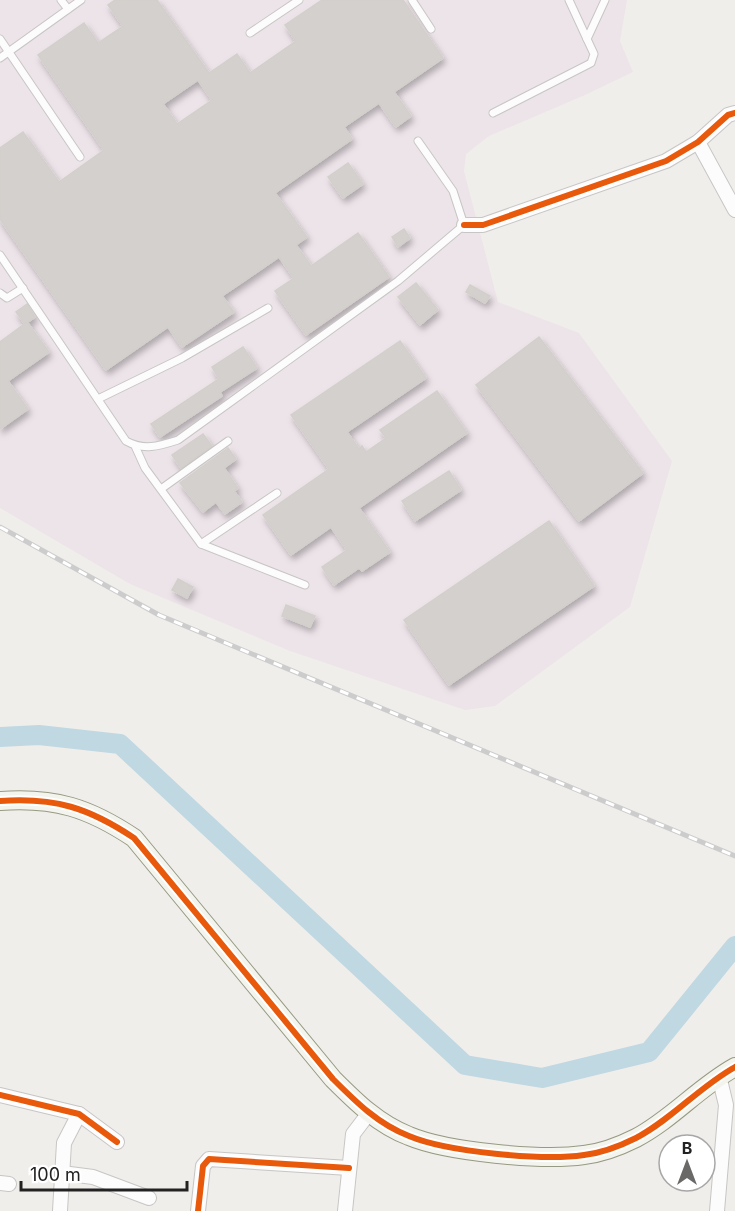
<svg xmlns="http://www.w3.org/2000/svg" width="735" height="1211" font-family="Inter,sans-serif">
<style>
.industrial{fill:#ede4e9}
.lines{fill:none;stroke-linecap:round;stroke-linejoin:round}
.river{stroke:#c0d8e2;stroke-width:20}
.building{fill:#d3d0ce;stroke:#d3d0cc;stroke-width:1.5;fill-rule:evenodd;filter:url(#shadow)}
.lane-casing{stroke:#c7c6c5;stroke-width:9}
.street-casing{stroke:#c7c6c5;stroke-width:16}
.secondary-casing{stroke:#979a82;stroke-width:20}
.lane{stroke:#fdfcfc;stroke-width:7}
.street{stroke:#fdfcfc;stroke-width:14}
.secondary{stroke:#f3f4ed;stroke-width:18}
.rail-casing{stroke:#ccc;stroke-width:5}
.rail{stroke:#fff;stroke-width:3;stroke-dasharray:9;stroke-linecap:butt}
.cycleway-casing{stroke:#fff;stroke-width:10}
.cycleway{stroke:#e8590c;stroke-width:6}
</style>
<defs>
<filter id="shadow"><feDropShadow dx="2.5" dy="4.5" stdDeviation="3" flood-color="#0004"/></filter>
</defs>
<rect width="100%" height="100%" fill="#f0eeeb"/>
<path class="industrial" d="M0 0H627L620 41 633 72 585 95 489 136 466 154 464 171 498 302 579 333 672 461 630 607 495 706 465 710 290 651 130 584 0 508Z"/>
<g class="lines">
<path class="river" d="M0 737 39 735 120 744 465 1065 542 1078 649 1052 735 946"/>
</g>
<g class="building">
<path d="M115 0H157L209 73 237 54 250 73 296 41 285 25 322 0H403L443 58 394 92 411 116 396 127 379 103 344 127 352 139 275 193 307 237 296 245 311 266 358 233 389 277 306 335 275 291 294 278 279 257 222 296 234 312 182 347 168 327 106 370 0 219V148L23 132 59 182 104 150 38 55 84 23 98 43 123 26 108 5ZM198 80 212 100 177 124 163 104Z"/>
<path d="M348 163 363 184 343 198 328 177Z"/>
<path d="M404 229 410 238 398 247 392 237Z"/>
<path d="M416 283 438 310 420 325 398 297Z"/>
<path d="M470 285 490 296 485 303 466 292Z"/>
<path d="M27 304 35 317 25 324 16 312Z"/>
<path d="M27 322 49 352 8 381 28 409 0 429V342Z"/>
<path d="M539 337 643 473 579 521 476 385Z"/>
<path d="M400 341 426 378 347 432 359 449 362 446 366 452 386 438 380 430 437 391 467 433 359 508 390 552 362 571 359 568 334 585 322 567 347 550 331 527 291 555 263 515 329 469 291 415Z"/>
<path d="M243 347 257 368 220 392 222 396 160 437 151 424 219 379 212 367Z"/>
<path d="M203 434 212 446 181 468 172 455Z"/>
<path d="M228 448 236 459 224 468 238 488 234 491 242 502 225 514 216 502 203 512 180 483Z"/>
<path d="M449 471 461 490 415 521 402 501Z"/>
<path d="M549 521 594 586 449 685 404 620Z"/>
<path d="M178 579 193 587 187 598 172 590Z"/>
<path d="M286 605 315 616 310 627 282 616Z"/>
</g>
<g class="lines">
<g class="lane-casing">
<g id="lane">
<path d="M61 0 68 9"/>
<path d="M412 0 431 29"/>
<path d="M569 0 587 39 605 0"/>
<path d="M250 33 299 0"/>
<path d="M0 39 80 157"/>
<path d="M0 58 81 0"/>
<path d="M493 113 591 63 594 54 587 39"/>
<path d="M0 255 126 441C144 451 159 446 178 440L398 281 464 225 453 191 418 141"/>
<path d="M0 293 7 298 23 288"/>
<path d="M98 399 182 358 268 308"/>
<path d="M135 446 145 468 201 544 305 585"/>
<path d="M161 489 228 441"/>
<path d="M201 544 277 493"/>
</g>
</g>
<g class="street-casing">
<g id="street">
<path d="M698 142 735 210"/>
<path d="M464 225H483L666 161 698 142 728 115 735 113"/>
<path d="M0 1095 79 1114 117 1142"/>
<path d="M62 1173 93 1177 149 1198"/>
<path d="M0 1183 9 1184"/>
<path d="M60 1211 64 1143 79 1114"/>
<path d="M198 1211 203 1166 209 1159 349 1168"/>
<path d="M345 1211 353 1134 369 1113"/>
<path d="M717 1211 726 1105 719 1076"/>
</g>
</g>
<g class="secondary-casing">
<path id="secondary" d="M0 801C55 797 89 808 134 838L333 1079C356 1102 378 1124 409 1136 447 1152 543 1161 584 1155 602 1153 620 1146 636 1138 672 1119 699 1087 735 1067"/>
</g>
<use href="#lane" class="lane"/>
<use href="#street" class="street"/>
<use href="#secondary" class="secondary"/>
<g class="rail-casing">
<path id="rail" d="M0 527 159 615 735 856"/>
</g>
<use href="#rail" class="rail"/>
<g class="cycleway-casing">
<g id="cycleway">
<path d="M464 225H483L666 161 698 142 728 115 735 113"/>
<path d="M0 801C55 797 89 808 134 838L333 1079C356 1102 378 1124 409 1136 447 1152 543 1161 584 1155 602 1153 620 1146 636 1138 672 1119 699 1087 735 1067"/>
<path d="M0 1095 79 1114 117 1142"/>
<path d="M198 1211 203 1166 209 1159 349 1168"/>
</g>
</g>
<use href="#cycleway" class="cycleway"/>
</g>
<g transform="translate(687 1163)"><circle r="28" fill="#ffffff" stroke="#a7a7a7" stroke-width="1.5"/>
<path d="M0-4.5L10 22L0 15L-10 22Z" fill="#6a6968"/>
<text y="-9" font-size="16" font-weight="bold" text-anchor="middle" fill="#222222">B</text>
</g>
<path d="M21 1181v9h166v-9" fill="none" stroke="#222222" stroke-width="3"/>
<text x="30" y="1181" font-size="18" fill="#222222" stroke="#ffffff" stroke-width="4.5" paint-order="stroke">100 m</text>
</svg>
